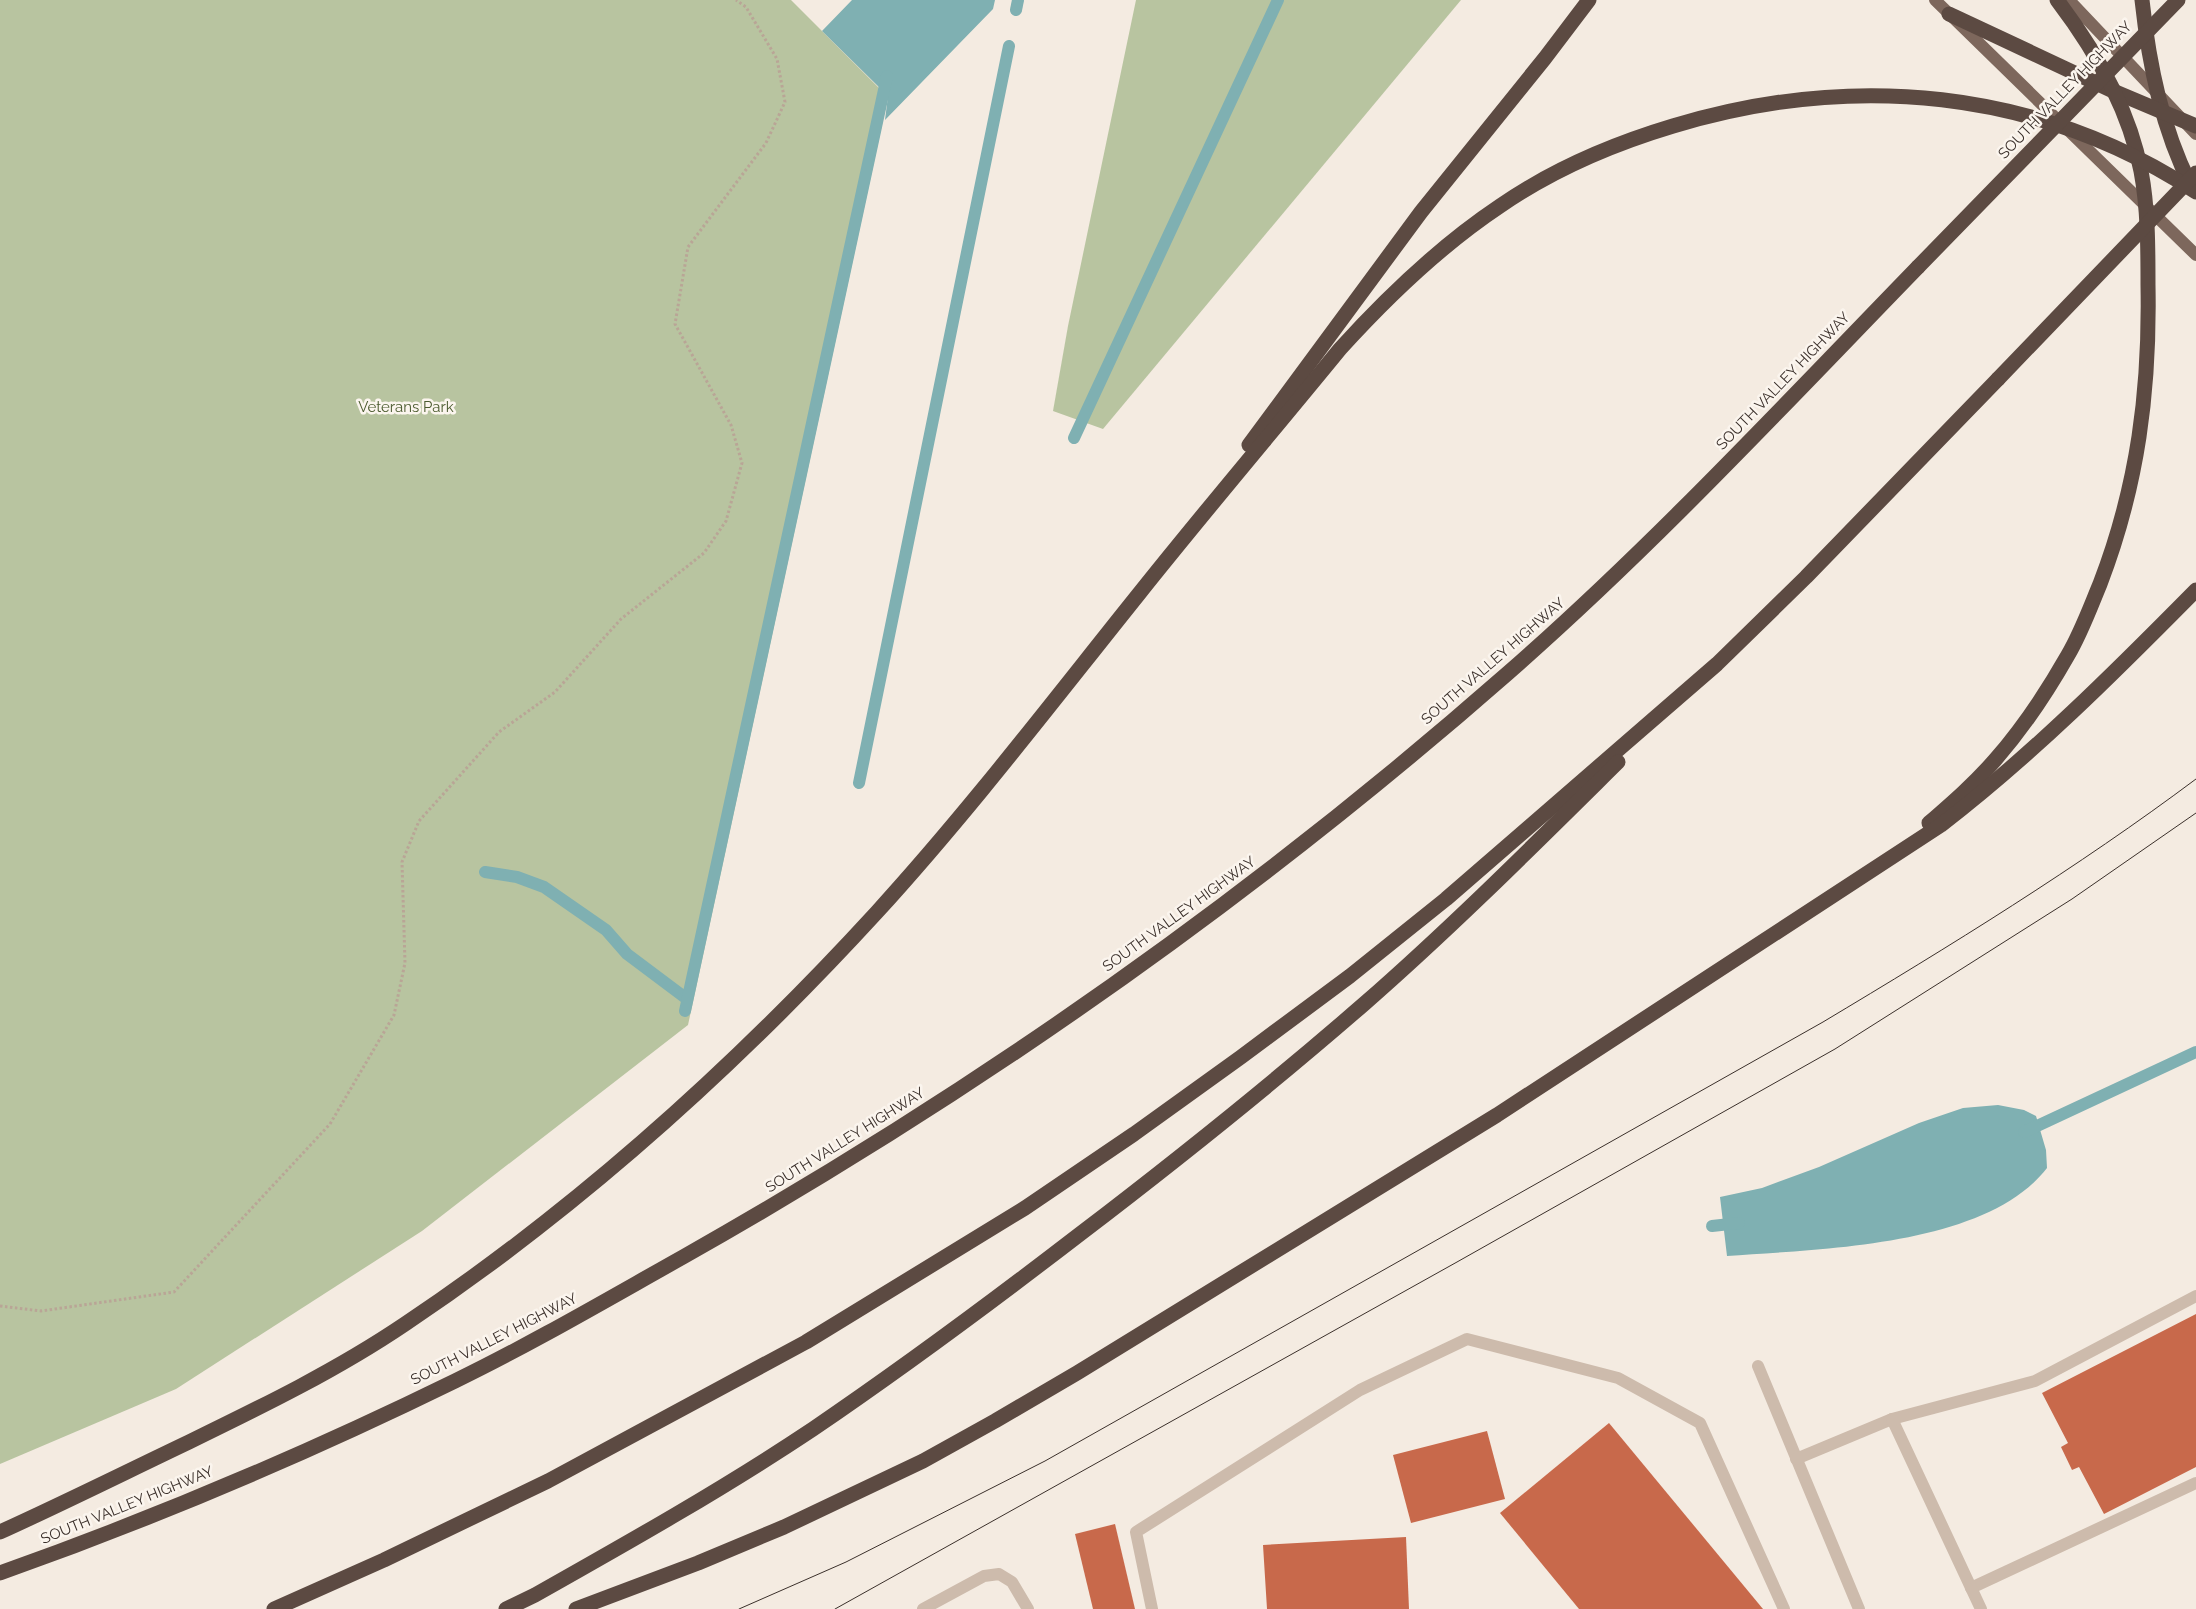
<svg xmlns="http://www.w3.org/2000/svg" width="2196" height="1609" font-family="Raleway,sans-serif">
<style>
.green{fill:#b8c4a0}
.water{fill:#7fb0b2}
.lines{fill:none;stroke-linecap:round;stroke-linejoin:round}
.stream{stroke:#7fb0b2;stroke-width:12}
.building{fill:#c8694b}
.path{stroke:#b9a596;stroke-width:3;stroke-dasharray:2.5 2.5;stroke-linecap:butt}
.lane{stroke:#cdbbac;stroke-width:12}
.primary{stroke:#7d675c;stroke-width:12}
.highway{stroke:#5c4a42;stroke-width:15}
.tram{stroke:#3b302b;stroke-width:1}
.highway-bridge{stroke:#5c4a42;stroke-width:15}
.labels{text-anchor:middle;stroke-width:5;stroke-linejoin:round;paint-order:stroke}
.street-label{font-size:15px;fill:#3b302b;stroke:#fbf5ee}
.park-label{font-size:15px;fill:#4a5a2e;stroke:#fbf5ee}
</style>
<rect width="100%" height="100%" fill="#f4ebe1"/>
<g class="green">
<path d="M0 0H791L888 97 688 1025 422 1231 176 1389 0 1464Z"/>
<path d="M1136 0H1461L1103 429 1053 411 1068 326Z"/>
</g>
<g class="water">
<path d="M852 0H995L993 9 885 120 888 96 822 31Z"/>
<path d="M1998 1105 2024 1110 2036 1116 2046 1150 2047 1168C1986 1247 1820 1249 1727 1256L1720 1197 1762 1188 1819 1167 1919 1123 1963 1108Z"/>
</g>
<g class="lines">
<g class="stream">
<path d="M1016 10 1018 0"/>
<path d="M1074 438 1278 0"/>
<path d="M859 783 1009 46"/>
<path d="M485 872 517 877 544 887 606 930 627 954 687 999"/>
<path d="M685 1011 887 76"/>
<path d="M2024 1132 2196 1052"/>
<path d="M1712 1226 1739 1223"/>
</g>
</g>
<g class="building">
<path d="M2196 1314V1467L2104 1514 2079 1467 2072 1470 2061 1447 2068 1443 2042 1393Z"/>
<path d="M1609 1423 1763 1609H1579L1500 1513Z"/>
<path d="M1487 1431 1505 1499 1411 1523 1393 1455Z"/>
<path d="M1115 1524 1135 1609H1093L1075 1534Z"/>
<path d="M1406 1537 1409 1609H1267L1263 1545Z"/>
</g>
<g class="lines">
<path class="path" d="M0 1306 41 1311 174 1292 330 1124 394 1015 405 963 402 862 419 821 499 732 555 692 621 619 704 553 726 521 742 463 731 425 675 324 688 247 766 143 785 102 777 59 746 7 736 0"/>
<g class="lane">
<path d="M1758 1366 1859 1609"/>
<path d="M1796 1459 1892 1419"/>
<path d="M1971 1588 2196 1483"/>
<path d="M923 1609 984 1576 999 1574 1012 1582 1028 1609"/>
<path d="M1152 1609 1136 1532 1360 1390 1467 1339 1618 1378 1700 1423 1784 1609"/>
<path d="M1981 1609 1892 1419 2035 1381 2196 1296"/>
</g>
<g class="primary">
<path d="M1935 0 2196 255"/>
<path d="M2069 0 2196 134"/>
</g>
<g class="highway">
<path d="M2142 0C2149 65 2162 129 2192 188"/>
<path d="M1949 14 2113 91 2196 126"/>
<path d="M1249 445 1421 212 1545 58 1589 0"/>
<path d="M1929 823C1952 803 1975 783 1995 760 2023 728 2047 692 2068 655 2081 633 2090 608 2100 584 2138 485 2150 390 2148 285 2148 247 2148 208 2141 171 2129 108 2095 50 2057 0"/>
<path d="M0 1532C64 1503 126 1472 189 1442 263 1406 337 1370 405 1324 580 1207 735 1067 877 912 969 811 1053 701 1138 595 1204 512 1273 431 1340 349 1389 295 1440 246 1500 206 1552 170 1613 144 1673 126 1852 72 2037 88 2196 192"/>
<path d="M0 1573C155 1518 308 1453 455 1381 533 1343 608 1299 683 1257 977 1091 1254 896 1508 673 1653 546 1784 405 1918 267"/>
<path d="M274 1609 384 1560 548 1481 806 1342 1025 1208 1134 1134 1241 1057 1350 976 1446 899 1717 664 1806 577 1998 379"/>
<path d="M506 1609 535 1595C629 1542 723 1489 813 1429 904 1367 993 1301 1080 1234 1177 1160 1272 1084 1364 1004 1452 927 1535 844 1618 762"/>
<path d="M576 1609 698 1563 784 1527 923 1461 995 1421 1077 1373 1497 1115 1941 825C2032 755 2115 672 2196 590"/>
</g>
<g class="tram">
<path d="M739 1609 846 1562 1045 1461 1823 1022C1950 946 2077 868 2196 779"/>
<path d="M835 1609 1457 1262 1835 1049 2072 899 2196 813"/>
</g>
<g class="highway-bridge">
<path d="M1918 267 2178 0"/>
<path d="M1998 379 2196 173"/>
</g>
</g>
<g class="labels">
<g class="street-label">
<text transform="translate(2065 90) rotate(-46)" y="5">SOUTH VALLEY HIGHWAY</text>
<text transform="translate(1783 381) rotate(-46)" y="5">SOUTH VALLEY HIGHWAY</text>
<text transform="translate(1493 661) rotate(-41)" y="5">SOUTH VALLEY HIGHWAY</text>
<text transform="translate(1179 914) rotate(-36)" y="5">SOUTH VALLEY HIGHWAY</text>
<text transform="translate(845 1140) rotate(-32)" y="5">SOUTH VALLEY HIGHWAY</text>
<text transform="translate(494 1339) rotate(-27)" y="5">SOUTH VALLEY HIGHWAY</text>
<text transform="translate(127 1505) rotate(-22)" y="5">SOUTH VALLEY HIGHWAY</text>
</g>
<g class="park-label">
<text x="406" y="412">Veterans Park</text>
</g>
</g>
</svg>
